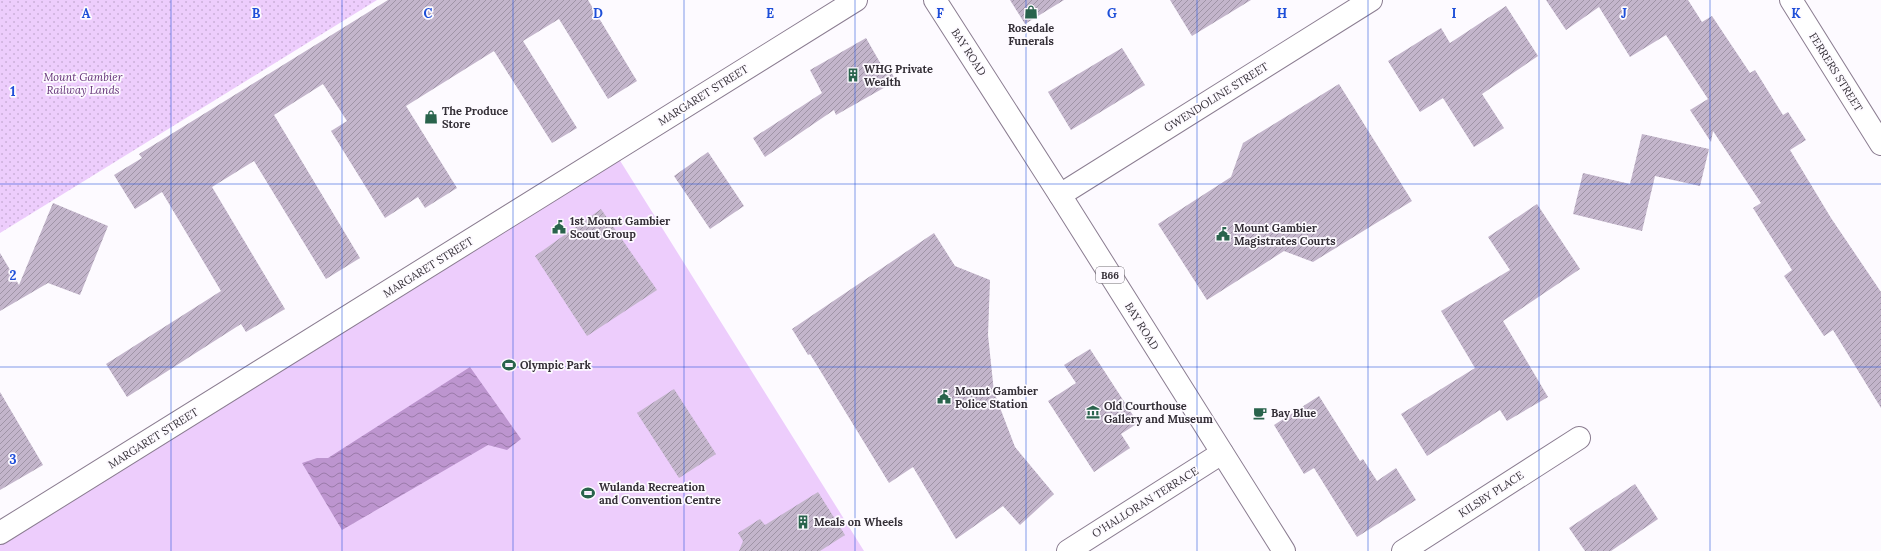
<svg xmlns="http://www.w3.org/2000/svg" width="1881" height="551" font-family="Lora,serif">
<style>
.grass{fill:url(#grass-dots)}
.pitch{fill:#edcdfc}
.water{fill:url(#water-waves)}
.building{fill:url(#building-hatch)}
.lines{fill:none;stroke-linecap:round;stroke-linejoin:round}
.minor-casing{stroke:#8b7d91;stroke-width:24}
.major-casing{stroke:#8b7d91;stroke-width:24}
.minor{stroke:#fff;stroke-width:22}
.major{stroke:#fff;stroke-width:22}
.grid{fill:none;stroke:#1d4ed8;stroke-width:1;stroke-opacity:0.55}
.labels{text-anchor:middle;stroke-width:3.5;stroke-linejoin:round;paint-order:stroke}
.shield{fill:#fdfaff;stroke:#706c73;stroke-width:1}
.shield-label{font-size:10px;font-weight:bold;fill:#342f37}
.poi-label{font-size:11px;font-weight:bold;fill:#342f37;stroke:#fdfaff;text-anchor:start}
.street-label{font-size:11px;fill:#342f37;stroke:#fdfaff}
.park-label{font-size:11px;font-style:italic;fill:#623076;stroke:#fdfaff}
.grid-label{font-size:13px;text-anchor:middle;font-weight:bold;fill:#1d4ed8;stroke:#fdfaff;stroke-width:3.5;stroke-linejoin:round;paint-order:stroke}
</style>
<defs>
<pattern id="grass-dots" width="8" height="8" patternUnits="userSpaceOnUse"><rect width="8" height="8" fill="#edcdfc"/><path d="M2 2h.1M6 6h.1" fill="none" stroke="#ccb0d9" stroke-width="1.8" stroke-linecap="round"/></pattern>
<pattern id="water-waves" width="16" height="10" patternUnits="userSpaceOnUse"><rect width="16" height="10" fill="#bd95cf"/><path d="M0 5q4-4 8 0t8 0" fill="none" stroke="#9a7aa9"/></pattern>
<pattern id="building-hatch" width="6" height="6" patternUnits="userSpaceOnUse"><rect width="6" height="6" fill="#c3b5cb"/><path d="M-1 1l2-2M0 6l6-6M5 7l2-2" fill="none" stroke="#9f94a6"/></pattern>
</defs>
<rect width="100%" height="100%" fill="#fdfaff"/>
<path class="grass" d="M0 0H377L0 233Z"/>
<path class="pitch" d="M614 151 864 551H0V533Z"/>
<path class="water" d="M470 367 521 439 507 450 488 445 342 530 302 463 317 458H328Z"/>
<g class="building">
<path d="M388 0H588L637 81 608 99 559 19 523 41 577 128 552 143 494 51 406 106 457 188 425 208 418 197 385 218 331 131 347 121 323 84 274 115 360 258 326 279 254 161 212 187 285 309 246 332 241 324 127 397 106 364 221 291 162 192 135 209 114 175 142 158 139 154Z"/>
<path d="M1010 0H1064L1025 24Z"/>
<path d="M1170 0H1251L1192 36Z"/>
<path d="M1546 0H1688L1702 22 1712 16 1750 73 1755 70 1783 115 1788 112 1806 140 1790 150 1831 218 1881 292V408L1833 330 1824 336 1784 276 1792 270 1753 208 1761 203 1713 131 1711 142 1690 110 1708 99 1666 35 1630 57 1599 7 1566 30Z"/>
<path d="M1506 6 1538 56 1482 94 1504 128 1474 147 1443 98 1420 112 1388 61 1441 28 1450 43Z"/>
<path d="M866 38 882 66 887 64 896 81 836 115 834 110 765 157 753 138 822 93 810 70Z"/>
<path d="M1122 48 1145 85 1071 130 1048 92Z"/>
<path d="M1339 84 1412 201 1313 262 1284 251 1207 300 1158 224 1231 177 1243 143Z"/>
<path d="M1642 134 1709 149 1700 186 1655 176 1642 231 1573 214 1583 173 1630 184Z"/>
<path d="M708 152 744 206 710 229 674 176Z"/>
<path d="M53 203 108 226 80 295 48 283 0 311V253L19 285Z"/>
<path d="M1537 204 1580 269 1503 321 1548 397 1507 421 1500 410 1427 456 1401 414 1475 368 1441 311 1510 270 1488 237Z"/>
<path d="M601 209 657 290 587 336 535 256Z"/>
<path d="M934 233 955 266 990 280 988 335 994 392 1015 447 1054 494 1020 525 1003 506 956 539 913 467 889 483 810 354 808 355 792 329Z"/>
<path d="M1090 349 1138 423 1121 434 1130 448 1094 472 1048 401 1076 383 1064 365Z"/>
<path d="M674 389 716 454 679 478 637 413Z"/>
<path d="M0 392 43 465 0 490Z"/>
<path d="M1319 396 1360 461 1363 459 1377 481 1396 468 1416 500 1357 537 1314 468 1304 474 1274 425Z"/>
<path d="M1635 484 1658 519 1611 551H1585L1569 528Z"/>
<path d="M818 492 845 535 820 551H739L743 541 738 533 760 519 765 525Z"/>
</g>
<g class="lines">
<g class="minor-casing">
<g id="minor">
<path d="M1791 0 1881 144"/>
<path d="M1060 195 1371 0"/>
<path d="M0 533 856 0"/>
<path d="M1068 551 1222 453"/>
<path d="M1403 551 1579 438"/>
</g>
</g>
<g class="major-casing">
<path id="major" d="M935 0 1060 195 1284 551"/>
</g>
<use href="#minor" class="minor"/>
<use href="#major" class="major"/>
</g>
<path class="grid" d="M171 0V551M342 0V551M513 0V551M684 0V551M855 0V551M1026 0V551M1197 0V551M1368 0V551M1539 0V551M1710 0V551M0 184H1881M0 367H1881"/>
<defs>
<g id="shop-bare" transform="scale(1.08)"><path d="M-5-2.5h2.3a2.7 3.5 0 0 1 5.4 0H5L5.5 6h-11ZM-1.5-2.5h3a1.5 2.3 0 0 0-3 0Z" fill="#29634c" stroke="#fdfaff" stroke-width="2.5" paint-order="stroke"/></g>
<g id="building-bare" transform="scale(1.08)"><path d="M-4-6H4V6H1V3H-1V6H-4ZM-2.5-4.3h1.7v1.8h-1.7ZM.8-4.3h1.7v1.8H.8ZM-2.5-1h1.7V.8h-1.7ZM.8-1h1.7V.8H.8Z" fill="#29634c" stroke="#fdfaff" stroke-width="2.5" paint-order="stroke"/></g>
<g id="civic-bare" transform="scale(1.08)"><path d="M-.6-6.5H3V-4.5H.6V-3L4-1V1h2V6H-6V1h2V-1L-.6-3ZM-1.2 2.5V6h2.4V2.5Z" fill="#29634c" stroke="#fdfaff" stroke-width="2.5" paint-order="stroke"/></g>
<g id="stadium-bare" transform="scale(1.08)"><path d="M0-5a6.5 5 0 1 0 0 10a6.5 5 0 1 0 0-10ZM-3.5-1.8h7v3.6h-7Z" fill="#29634c" stroke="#fdfaff" stroke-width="2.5" paint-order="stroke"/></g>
<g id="museum-bare" transform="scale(1.08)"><path d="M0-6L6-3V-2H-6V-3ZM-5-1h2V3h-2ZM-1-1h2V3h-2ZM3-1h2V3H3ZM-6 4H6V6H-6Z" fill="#29634c" stroke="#fdfaff" stroke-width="2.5" paint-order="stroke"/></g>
<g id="cafe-bare" transform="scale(1.08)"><path d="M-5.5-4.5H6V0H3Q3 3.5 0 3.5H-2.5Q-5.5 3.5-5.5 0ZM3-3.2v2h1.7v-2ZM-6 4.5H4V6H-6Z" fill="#29634c" stroke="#fdfaff" stroke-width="2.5" paint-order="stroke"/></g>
</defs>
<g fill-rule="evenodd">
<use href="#shop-bare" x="1031" y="12"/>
<use href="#building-bare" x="853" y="75"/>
<use href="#shop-bare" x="431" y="117"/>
<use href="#civic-bare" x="559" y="227"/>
<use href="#civic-bare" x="1223" y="234"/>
<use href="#stadium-bare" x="509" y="365"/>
<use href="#civic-bare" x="944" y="397"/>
<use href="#museum-bare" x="1093" y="412"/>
<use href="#cafe-bare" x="1260" y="413"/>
<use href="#stadium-bare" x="588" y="493"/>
<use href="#building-bare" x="803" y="522"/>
</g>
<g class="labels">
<rect class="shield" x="1096" y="267" width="28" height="16" rx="3"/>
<g class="shield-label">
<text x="1110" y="279">B66</text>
</g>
<g class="poi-label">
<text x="1031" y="32" text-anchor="middle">Rosedale<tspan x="1031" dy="13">Funerals</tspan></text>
<text x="864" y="73">WHG Private<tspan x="864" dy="13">Wealth</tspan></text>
<text x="442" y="115">The Produce<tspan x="442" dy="13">Store</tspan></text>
<text x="570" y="225">1st Mount Gambier<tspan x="570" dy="13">Scout Group</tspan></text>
<text x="1234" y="232">Mount Gambier<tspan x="1234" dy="13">Magistrates Courts</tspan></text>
<text x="520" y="369">Olympic Park</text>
<text x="955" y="395">Mount Gambier<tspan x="955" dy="13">Police Station</tspan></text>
<text x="1104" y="410">Old Courthouse<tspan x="1104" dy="13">Gallery and Museum</tspan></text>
<text x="1271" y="417">Bay Blue</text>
<text x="599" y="491">Wulanda Recreation<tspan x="599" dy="13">and Convention Centre</tspan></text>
<text x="814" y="526">Meals on Wheels</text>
</g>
<g class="street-label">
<text transform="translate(969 52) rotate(57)" y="4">BAY ROAD</text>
<text transform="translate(1836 72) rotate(58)" y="4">FERRERS STREET</text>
<text transform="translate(703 95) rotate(-32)" y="4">MARGARET STREET</text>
<text transform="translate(1216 97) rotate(-32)" y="4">GWENDOLINE STREET</text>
<text transform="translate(428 267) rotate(-32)" y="4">MARGARET STREET</text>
<text transform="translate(1142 326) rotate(58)" y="4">BAY ROAD</text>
<text transform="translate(153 438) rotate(-32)" y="4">MARGARET STREET</text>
<text transform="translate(1491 494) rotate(-33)" y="4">KILSBY PLACE</text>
<text transform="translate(1145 502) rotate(-32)" y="4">O'HALLORAN TERRACE</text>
</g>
<g class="park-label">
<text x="83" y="81">Mount Gambier<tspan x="83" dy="13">Railway Lands</tspan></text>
</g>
</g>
<g class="grid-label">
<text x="86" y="18">A</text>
<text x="256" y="18">B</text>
<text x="428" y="18">C</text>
<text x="598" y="18">D</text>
<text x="770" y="18">E</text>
<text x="940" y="18">F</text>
<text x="1112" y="18">G</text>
<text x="1282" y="18">H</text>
<text x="1454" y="18">I</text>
<text x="1624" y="18">J</text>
<text x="1796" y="18">K</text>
<text x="13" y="96">1</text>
<text x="13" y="280">2</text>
<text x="13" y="464">3</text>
</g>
</svg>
